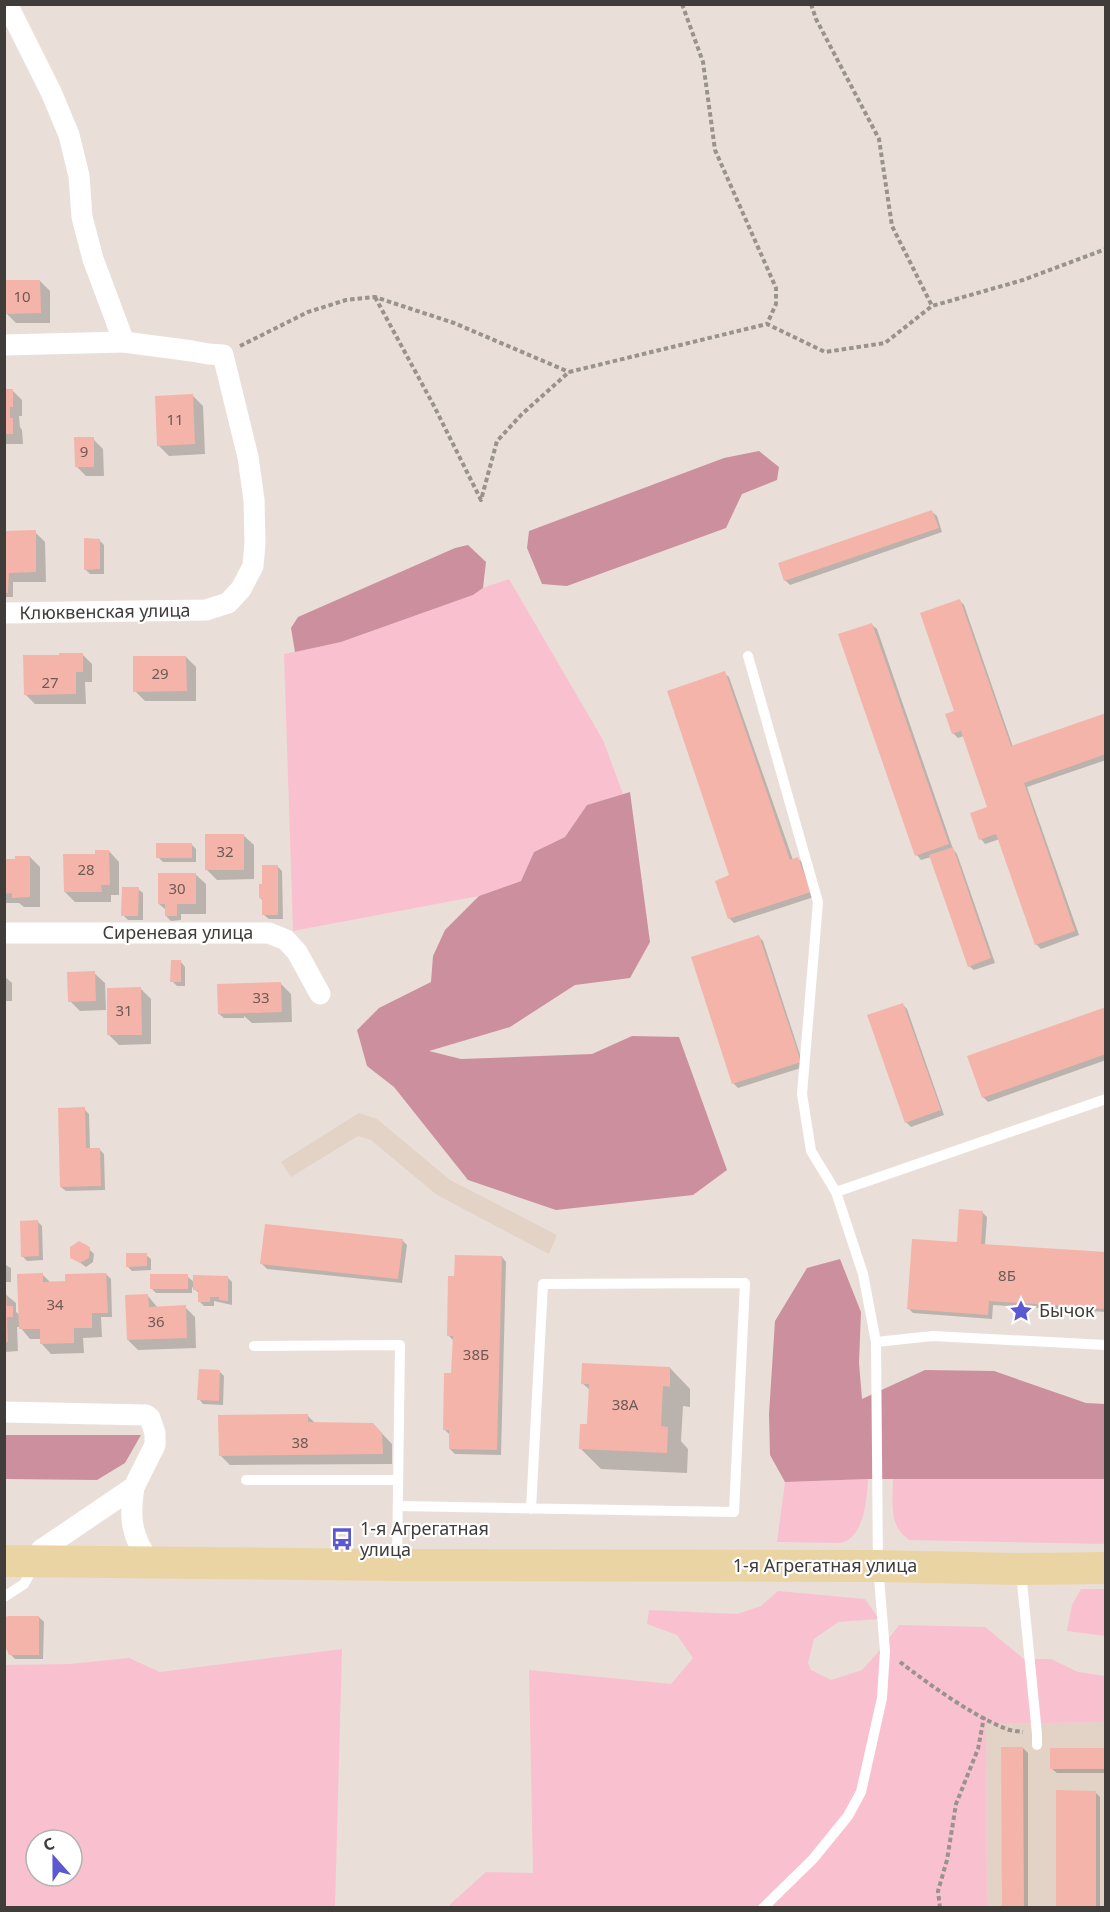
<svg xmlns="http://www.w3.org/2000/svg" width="1110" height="1912" font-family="'Noto Sans',sans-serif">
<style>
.built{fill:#e3d2c6}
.green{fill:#f9c1cf;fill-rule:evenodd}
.forest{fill:#cc8f9e}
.shadow{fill:#0003}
.building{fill:#f4b4a9}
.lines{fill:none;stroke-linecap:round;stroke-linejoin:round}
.path{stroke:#99928d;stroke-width:4;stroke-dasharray:4.5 3;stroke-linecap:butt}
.service{stroke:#fff;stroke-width:10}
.minor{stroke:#fff;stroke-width:21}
.primary{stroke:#ebd4a4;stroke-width:32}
.labels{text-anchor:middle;stroke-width:4.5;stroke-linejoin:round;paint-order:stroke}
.number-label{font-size:15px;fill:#6d5a55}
.street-label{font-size:18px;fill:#403c39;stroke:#fff}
.poi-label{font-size:18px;fill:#403c39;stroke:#fff;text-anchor:start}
</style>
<rect width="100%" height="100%" fill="#e9dfd8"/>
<g class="built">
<path d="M359 1113 377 1119 450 1180 557 1235 549 1254 437 1195 371 1140 358 1136 291 1177 281 1162Z"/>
<path d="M1105 1722V1907H987L986 1724Z"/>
</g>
<g class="green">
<path d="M509 579 603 740 623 794 587 805 565 837 534 852 521 881 479 896 293 931 284 654 341 642 473 595 483 588Z"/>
<path d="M868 1479C867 1499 864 1539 840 1543L777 1542 785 1482Z"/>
<path d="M893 1479H1105V1544L910 1540C888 1528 893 1501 893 1479Z"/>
<path d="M1081 1589H1105V1636L1067 1631 1072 1605Z"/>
<path d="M778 1591 865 1599 879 1619 838 1622 814 1639 808 1663 811 1670 831 1680 862 1670 881 1649 899 1625 985 1627 1024 1659H1051L1078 1672 1105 1676V1722L986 1724 987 1907 446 1908 486 1872 533 1873 529 1670 671 1684 693 1658 677 1635 647 1624 649 1610 737 1614 761 1606Z"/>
<path d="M342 1649 335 1907H5V1665L70 1664 129 1658 160 1672ZM36 1840H72V1876H36Z"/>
</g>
<g class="forest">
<path d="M759 451 779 467 777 480 742 494 726 528 567 586 542 584 527 548 529 531 724 458Z"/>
<path d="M468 545 486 562 483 588 473 595 341 642 295 652 291 628 298 617 455 548Z"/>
<path d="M630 792 650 942 630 978 575 985 510 1027 429 1051 461 1059 592 1054 632 1036 679 1037 727 1170 693 1195 556 1210 468 1180 394 1087 367 1066 357 1030 379 1008 431 982 433 956 445 930 479 896 521 881 534 852 565 837 587 805Z"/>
<path d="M840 1259 861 1312 859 1363 862 1399 925 1370 994 1371 1086 1403 1105 1404V1479H868L785 1482 770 1455 769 1414 775 1321 807 1268Z"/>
<path d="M5 1435H141L125 1463 97 1480 5 1479Z"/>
</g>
<g class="shadow">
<path d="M40 281 50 291V323H16L6 313Z"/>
<path d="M4 390H12L22 400V416H19L20 427 22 430 23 444H4Z"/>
<path d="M193 396 203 406 205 454 169 456 158 445Z"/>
<path d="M93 439 103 449 104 476H86L76 466Z"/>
<path d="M932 512 937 516 942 532 790 585 785 580Z"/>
<path d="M4 532H35L45 542 46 582H13V597H4Z"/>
<path d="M99 540 104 545V574H90L85 569Z"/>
<path d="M960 601 964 605 1013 747 1106 715V760L1027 787 1079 935 1041 949 1036 944 1000 839 985 844 981 839 989 808 964 736 958 738 953 733Z"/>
<path d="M872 625 877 629 953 849 957 854 995 963 974 970 969 966 931 857 921 860 917 855Z"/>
<path d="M82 654 92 664V682H85L86 704H35L25 694 60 656Z"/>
<path d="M186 657 196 667V701H145L135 691Z"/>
<path d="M724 673 729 677 793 860 798 859 803 863 814 897 734 923 730 919 717 882 731 876Z"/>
<path d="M243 835 254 845V879L217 880 207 870Z"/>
<path d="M191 844 196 849V862H163L158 857Z"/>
<path d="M109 851 119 862V895H111V902H75L65 892 97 855Z"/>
<path d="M30 857 40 867V907H24L19 903H4V861H16Z"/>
<path d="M277 866 282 871 283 919H269L264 915V901L260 898 264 885Z"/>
<path d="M195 874 206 884V914H181V920L171 921 166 916V910L159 904Z"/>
<path d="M138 889 143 893V920H128L123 915Z"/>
<path d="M759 937 763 941 804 1067 738 1088 734 1084 693 958Z"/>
<path d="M181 962 185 967V986H177L172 981Z"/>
<path d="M94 973 105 983 106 1010 80 1011 70 1001Z"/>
<path d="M4 976 12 983V1001H4Z"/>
<path d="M281 984 291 994 292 1022 252 1023 244 1016V1018H224L219 1014Z"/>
<path d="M141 989 151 999V1044L119 1045 109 1035Z"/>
<path d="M903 1005 907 1009 944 1115 911 1127 906 1122Z"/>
<path d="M1106 1009V1060L988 1102 983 1097Z"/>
<path d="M84 1109 89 1114 90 1150 99 1149 104 1154 105 1190 66 1191 61 1187Z"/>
<path d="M982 1212 987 1217 985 1245 1106 1254V1312L993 1305 992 1319 913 1313 909 1309Z"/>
<path d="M37 1221 42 1226 43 1260 27 1261 22 1256Z"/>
<path d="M402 1240 407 1245 402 1283 267 1269 262 1264Z"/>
<path d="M89 1249 94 1254 93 1262 86 1267 72 1257Z"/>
<path d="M146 1255 151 1259V1270L132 1271 127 1266Z"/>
<path d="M502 1257 506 1262 501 1455 455 1454 450 1449 449 1434 445 1430 453 1375V1340L448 1335 456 1277Z"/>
<path d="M4 1264 11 1268V1282H4Z"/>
<path d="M42 1274 51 1283 69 1282 106 1274 111 1279 112 1317H101L102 1337 83 1338 84 1353 51 1354 41 1343V1339H30L20 1327H17L18 1351 4 1352V1293L16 1303V1312L20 1315Z"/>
<path d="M187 1276 195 1283 227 1277 232 1282V1305L214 1301V1306H204L199 1301 200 1294 192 1287V1293H156L151 1288Z"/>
<path d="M148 1296 158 1308 185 1307 195 1317 196 1348 138 1350 128 1340Z"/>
<path d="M670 1368 690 1389V1407L683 1406 681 1441 688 1449 687 1473 601 1469 580 1448 588 1426 590 1390 582 1383Z"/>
<path d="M220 1372 224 1376 223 1405 203 1404 199 1399Z"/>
<path d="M307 1415 316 1424H373L392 1444V1464L230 1465 220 1455Z"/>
<path d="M39 1617 44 1622 43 1659H15L10 1654Z"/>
<path d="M1023 1748 1028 1753V1908H1003Z"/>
<path d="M1106 1750V1773H1057L1052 1769Z"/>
<path d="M1095 1792 1100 1797V1908H1058Z"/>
</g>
<g class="building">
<path d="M4 280H40L41 313 4 314Z"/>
<path d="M4 389H13V407H10V418H13V434H4Z"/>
<path d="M193 394 195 444 157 446 155 396Z"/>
<path d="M74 437H94V467H75Z"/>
<path d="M932 510 939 528 784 581 778 563Z"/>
<path d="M36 530V572L9 573 8 593H4V531Z"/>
<path d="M84 538 100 539V569L84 570Z"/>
<path d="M960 599 1011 746 1106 713V754L1024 783 1075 931 1035 945 996 834 979 840 970 813 987 807 961 731 952 734 945 714 954 711 920 613Z"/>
<path d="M872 623 949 844 915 856 838 634Z"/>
<path d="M59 653H83V672H76V694L24 695 23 655H59Z"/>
<path d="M133 656H186L187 691 133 692Z"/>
<path d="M725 671 790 860 798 857 811 892 728 919 715 881 729 875 667 691Z"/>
<rect x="205" y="834" width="39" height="36"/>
<rect x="156" y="843" width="36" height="15"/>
<path d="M953 847 991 958 968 967 929 855Z"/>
<path d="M95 850H109L110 885H101L102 892H64L63 854H95Z"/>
<path d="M15 856H30V897L12 898V893L4 894V859H15Z"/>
<path d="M262 865H278V915H262V898H259V884H262Z"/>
<path d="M158 873H196V904H177V916H165V904H158Z"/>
<path d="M122 887H139L138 916H121Z"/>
<path d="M759 935 801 1062 732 1084 691 957Z"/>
<path d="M171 960H181V982H170Z"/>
<path d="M95 971 96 1001 68 1002 67 972Z"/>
<path d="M281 982 282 1012 218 1014 217 984Z"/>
<path d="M141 987 142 1035H107V988Z"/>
<path d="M903 1003 941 1110 905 1123 867 1015Z"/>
<path d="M1106 1007V1054L982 1098 967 1056Z"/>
<path d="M85 1107 86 1148H100L101 1186 60 1187 58 1108Z"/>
<path d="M959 1209 983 1211 981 1244 1106 1252V1309L989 1301 988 1315 907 1309 912 1239 957 1242Z"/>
<path d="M38 1220 39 1256 21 1257 20 1221Z"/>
<path d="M265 1224 403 1239 398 1279 260 1264Z"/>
<path d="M79 1241 90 1247 89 1258 80 1263 70 1258V1247Z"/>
<path d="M126 1253H147V1266L126 1267Z"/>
<path d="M455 1255 502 1256 497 1450 449 1449V1430H443L444 1373H451L453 1336H447L448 1276H454Z"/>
<path d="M43 1273V1282L65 1281V1274L106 1273 108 1313H92V1328H74V1343L40 1344V1329H19L17 1274Z"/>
<rect x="150" y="1274" width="38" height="15"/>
<path d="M193 1275 228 1276V1301L219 1300V1297H210V1302H198V1290H193Z"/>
<path d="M4 1291H6L7 1306H13V1317H7L8 1342H4Z"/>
<path d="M148 1294 149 1307 186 1305 187 1338 127 1340 125 1295Z"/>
<path d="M582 1363 670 1367V1387L663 1386 661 1426 668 1427 667 1453 579 1449 580 1424H587L589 1384H581Z"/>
<path d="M199 1369 220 1370 219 1401 197 1400Z"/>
<path d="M308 1414V1422L373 1423 382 1433 383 1454 219 1456 218 1415Z"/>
<path d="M9 1616H39V1655H9L4 1644V1617Z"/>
<path d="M1001 1747H1023L1024 1908H1002Z"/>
<rect x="1050" y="1748" width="56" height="21"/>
<path d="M1056 1790 1096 1791V1908H1056Z"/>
</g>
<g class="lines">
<g class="path">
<path d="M682 4 703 62 715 150 776 288V304L767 324"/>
<path d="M811 4 816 19 879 139 892 226 932 306 1023 280 1106 249"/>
<path d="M375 297 434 406 481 500 497 441 522 414 569 372 767 324 825 352 885 343 932 306"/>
<path d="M240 346 308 312 346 300 375 297 454 323 569 372"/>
<path d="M900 1662C930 1685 970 1714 1004 1728 1010 1731 1017 1731 1023 1732"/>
<path d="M940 1908 938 1891 947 1860 956 1804 978 1749 984 1717"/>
</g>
<g class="service">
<path d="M748 656 818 902 802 1094 811 1151 836 1192 863 1274 876 1342 878 1566 885 1651 882 1698 861 1792 848 1816 813 1859 763 1908"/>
<path d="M836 1192 1106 1099"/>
<path d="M876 1342 933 1336 1106 1345"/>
<path d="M254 1346 400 1345 397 1562"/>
<path d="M246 1480H398"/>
<path d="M398 1506 734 1512 745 1283 543 1284 531 1509"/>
<path d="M1021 1572 1037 1734V1745"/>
<path d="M4 1597 24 1584 34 1566"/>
</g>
<g class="minor">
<path d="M4 345 124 342"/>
<path d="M4 613 206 610 228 603 241 589 253 566 255 543 254 500 248 457 223 355 208 354 192 351 124 342 93 259 82 217 79 176 69 135 52 94 7 4"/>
<path d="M4 933H269L286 940 297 952 320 994"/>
<path d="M4 1412 146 1415 150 1418 155 1433V1445L134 1487 41 1550 36 1561"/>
<path d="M134 1487C129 1517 131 1538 151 1563"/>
</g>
<path class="primary" d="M4 1561 397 1565 878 1566 1021 1569 1106 1568"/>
</g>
<defs>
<g id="sight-bare" transform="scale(1.8)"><path d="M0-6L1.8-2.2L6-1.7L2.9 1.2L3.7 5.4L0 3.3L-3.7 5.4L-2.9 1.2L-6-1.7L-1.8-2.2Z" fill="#5b59d1" stroke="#fff" stroke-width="2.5" paint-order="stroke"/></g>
<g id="bus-bare" transform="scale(1.8)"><path d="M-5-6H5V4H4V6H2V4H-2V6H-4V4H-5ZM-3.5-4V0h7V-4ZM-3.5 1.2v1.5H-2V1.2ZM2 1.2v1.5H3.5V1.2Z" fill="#5b59d1" stroke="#fff" stroke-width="2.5" paint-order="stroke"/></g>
</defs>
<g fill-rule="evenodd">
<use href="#sight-bare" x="1021" y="1311"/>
<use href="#bus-bare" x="342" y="1539"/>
</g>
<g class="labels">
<g class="number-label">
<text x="22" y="302">10</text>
<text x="175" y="425">11</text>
<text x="84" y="457">9</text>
<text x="160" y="679">29</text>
<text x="50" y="688">27</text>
<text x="225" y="857">32</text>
<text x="86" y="875">28</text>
<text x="177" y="894">30</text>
<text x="261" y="1003">33</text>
<text x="124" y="1016">31</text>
<text x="1007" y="1281">8Б</text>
<text x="55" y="1310">34</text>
<text x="156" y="1327">36</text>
<text x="476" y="1360">38Б</text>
<text x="625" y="1410">38А</text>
<text x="300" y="1448">38</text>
</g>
<g class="street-label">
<text transform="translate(105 612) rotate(-1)" y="6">Клюквенская улица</text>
<text x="178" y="939">Сиреневая улица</text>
<text x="825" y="1572">1-я Агрегатная улица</text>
</g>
<g class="poi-label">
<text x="1039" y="1317">Бычок</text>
<text x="360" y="1535">1-я Агрегатная<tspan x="360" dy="21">улица</tspan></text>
</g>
</g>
<rect width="1110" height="1912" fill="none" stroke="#403c39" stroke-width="12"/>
<g transform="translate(54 1858) rotate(339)"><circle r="28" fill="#ffffff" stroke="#b3b1b0" stroke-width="1.5"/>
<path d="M0-4.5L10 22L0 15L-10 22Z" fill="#5b59d1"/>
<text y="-9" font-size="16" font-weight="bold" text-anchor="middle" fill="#403c39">С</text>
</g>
</svg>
